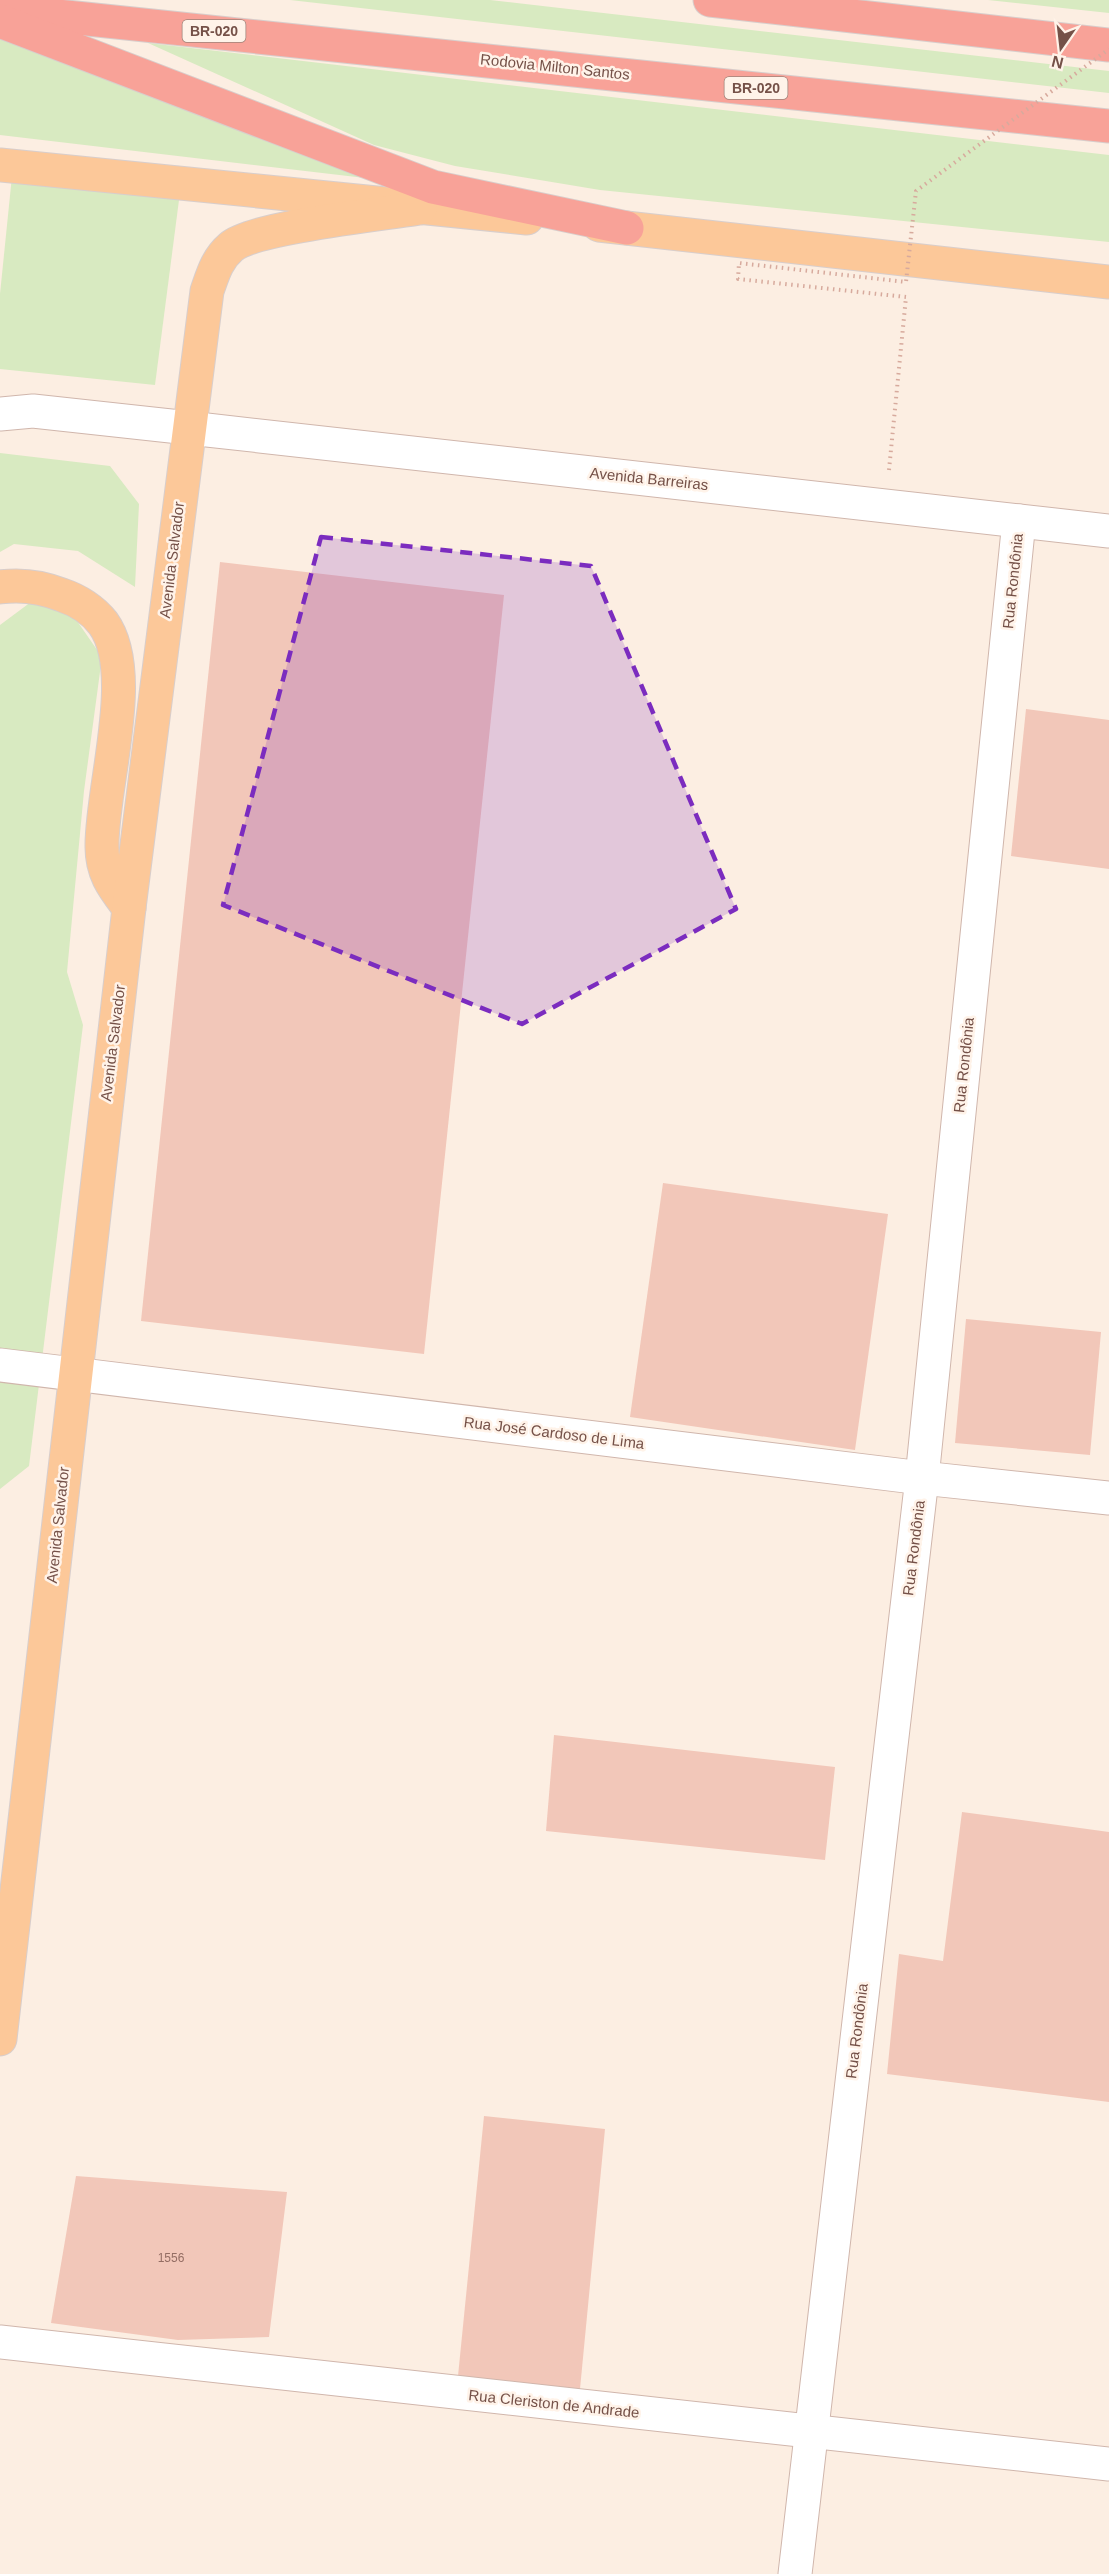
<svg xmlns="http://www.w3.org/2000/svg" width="1109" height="2574" font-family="Arial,sans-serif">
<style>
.green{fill:#d8eac1}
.building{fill:#f2c7b9}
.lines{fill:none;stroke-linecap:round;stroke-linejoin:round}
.minor-casing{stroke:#d0b6ac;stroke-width:35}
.major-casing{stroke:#d8cecc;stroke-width:35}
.highway-casing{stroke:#d8cecc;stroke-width:35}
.path{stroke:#d7aa9d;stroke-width:4;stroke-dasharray:1.5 4.5;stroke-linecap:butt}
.minor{stroke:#fff;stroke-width:33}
.major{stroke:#fcc899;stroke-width:33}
.highway{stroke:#f8a298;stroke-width:33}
.path-bridge{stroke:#d7aa9d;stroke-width:4;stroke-dasharray:1.5 4.5;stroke-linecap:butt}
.marked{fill:#7b2cbf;fill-opacity:0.2;stroke:#7b2cbf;stroke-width:4.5;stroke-dasharray:12 8;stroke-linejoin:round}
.labels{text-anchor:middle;stroke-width:5;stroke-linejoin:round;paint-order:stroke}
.number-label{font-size:12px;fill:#946e64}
.shield{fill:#fff3e9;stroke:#9e8278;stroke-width:1.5}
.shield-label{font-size:14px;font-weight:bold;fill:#755148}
.street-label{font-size:15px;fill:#755148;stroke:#fff3e9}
</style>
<rect width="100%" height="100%" fill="#fceee2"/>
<g class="green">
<path d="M290 0H490L1109 71V93Z"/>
<path d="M988 0H1109V13Z"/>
<path d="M0 38 382 180 0 135Z"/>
<path d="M148 43 1109 155V242L600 190 455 166 374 145Z"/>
<path d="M12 176 179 200 155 385 0 369V294Z"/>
<path d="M0 453 110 466 139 504 135 587 78 551 14 544 0 552Z"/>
<path d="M35 599 68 608 102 657 84 791 67 972 83 1025 29 1466 0 1489V625Z"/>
</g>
<g class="building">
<path d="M220 562 504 595 424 1354 141 1321Z"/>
<path d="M1026 709 1109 720V869L1011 856Z"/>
<path d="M663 1183 888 1214 855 1450 630 1417Z"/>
<path d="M966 1319 1101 1332 1090 1455 955 1443Z"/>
<path d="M554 1735 835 1767 825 1860 546 1831Z"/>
<path d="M962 1812 1109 1832V2102L887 2074 899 1954 943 1961Z"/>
<path d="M484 2116 605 2129 580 2389 458 2376Z"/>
<path d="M76 2176 287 2192 269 2337 178 2340 51 2323Z"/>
</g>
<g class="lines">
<g class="minor-casing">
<g id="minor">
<path d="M0 414 33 411 189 428 1109 531"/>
<path d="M0 1365 922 1478 1109 1498"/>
<path d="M0 2342 1109 2464"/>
<path d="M795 2574 922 1478 1019 521"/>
</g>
</g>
<g class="major-casing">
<g id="major">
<path d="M0 165 527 218"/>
<path d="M599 225 1109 282"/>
<path d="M0 587C22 584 42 587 62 595 77 600 93 610 103 623 139 672 101 788 102 847 102 874 114 888 129 908"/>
<path d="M0 2039 129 908 207 291C213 274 217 259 231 247 254 227 383 214 420 208"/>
</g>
</g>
<g class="highway-casing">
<g id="highway">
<path d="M710 0 1109 45"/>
<path d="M0 10 1109 126"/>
<path d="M0 21 433 187 627 228"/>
</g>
</g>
<path class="path" d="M889 470 906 297"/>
<use href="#minor" class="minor"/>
<use href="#major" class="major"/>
<use href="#highway" class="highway"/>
<path class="path-bridge" d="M906 297 738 279 739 263 906 282 916 191 1109 49"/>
</g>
<path class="marked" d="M321 537 591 566 736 909 522 1024 223 905Z"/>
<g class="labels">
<g class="number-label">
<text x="171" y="2262">1556</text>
</g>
<g class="shield">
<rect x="182.5" y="20" width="63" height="22" rx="4.5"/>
<rect x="724.5" y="77" width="63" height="22" rx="4.5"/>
</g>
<g class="shield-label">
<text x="214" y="36">BR-020</text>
<text x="756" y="93">BR-020</text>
</g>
<g class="street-label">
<text transform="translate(555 67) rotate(6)" y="5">Rodovia Milton Santos</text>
<text transform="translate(649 479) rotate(6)" y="5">Avenida Barreiras</text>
<text transform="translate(172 560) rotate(-83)" y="5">Avenida Salvador</text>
<text transform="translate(1013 581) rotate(-84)" y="5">Rua Rondônia</text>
<text transform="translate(113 1043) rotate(-83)" y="5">Avenida Salvador</text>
<text transform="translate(964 1065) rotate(-84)" y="5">Rua Rondônia</text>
<text transform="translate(554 1433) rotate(7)" y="5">Rua José Cardoso de Lima</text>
<text transform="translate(58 1525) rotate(-84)" y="5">Avenida Salvador</text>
<text transform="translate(914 1548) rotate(-83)" y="5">Rua Rondônia</text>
<text transform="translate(857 2031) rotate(-83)" y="5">Rua Rondônia</text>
<text transform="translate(554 2404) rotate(6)" y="5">Rua Cleriston de Andrade</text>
</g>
</g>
<g transform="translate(1061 48) rotate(194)" stroke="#fff3e9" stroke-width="4.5" paint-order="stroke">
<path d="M0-4.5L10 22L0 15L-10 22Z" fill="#755148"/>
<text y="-9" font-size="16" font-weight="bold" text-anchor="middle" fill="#755148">N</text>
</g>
</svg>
